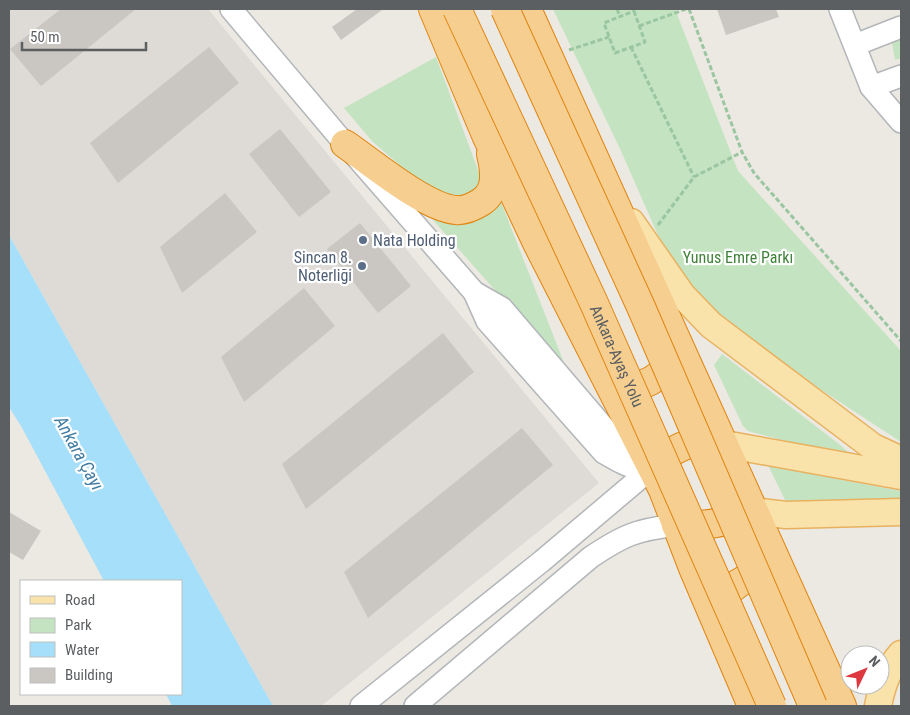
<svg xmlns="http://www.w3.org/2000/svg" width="910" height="715" font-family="'Roboto Condensed',sans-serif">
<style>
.industrial{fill:#dedbd7}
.green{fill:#c4e3c0}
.water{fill:#a6dff9}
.building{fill:#cac6c2}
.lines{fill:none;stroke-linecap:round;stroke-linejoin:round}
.minor-casing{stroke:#b3b6b9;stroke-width:24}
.major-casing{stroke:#e8b160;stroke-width:29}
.highway-casing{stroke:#e0840f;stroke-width:30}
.path{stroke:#9bc6a2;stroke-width:3;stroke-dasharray:5 2.5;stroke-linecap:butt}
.minor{stroke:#fff;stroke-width:21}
.major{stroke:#f9e3aa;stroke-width:26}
.highway{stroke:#f6cf90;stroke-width:28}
.highway-bridge-casing{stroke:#e0840f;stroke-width:30;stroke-linecap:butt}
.highway-bridge{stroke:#f6cf90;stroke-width:28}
.service-dot{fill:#5c6f8a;stroke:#fff;stroke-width:2}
.labels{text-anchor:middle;stroke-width:4.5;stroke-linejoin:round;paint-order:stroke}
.service-label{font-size:16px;fill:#4e5e75;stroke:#fff;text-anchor:start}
.park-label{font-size:16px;fill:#40823a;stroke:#fff}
.street-label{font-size:16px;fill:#5b5f62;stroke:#fff}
.water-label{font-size:18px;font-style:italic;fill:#417ca2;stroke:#fff}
</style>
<rect width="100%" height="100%" fill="#ece9e2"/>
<path class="industrial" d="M9 9H208L599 483 321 706H273L9 235Z"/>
<g class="green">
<path d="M553 9H675L738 171 901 351V442L820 389 699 300 674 265 657 233 621 151Z"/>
<path d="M901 39V58L895 60 892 43Z"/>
<path d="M436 57 481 178 479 192 457 201 413 177 372 141 344 108Z"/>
<path d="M499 197 568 373 426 212 459 221H477Z"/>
<path d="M722 354 839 444 857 460 748 431 743 426 714 365Z"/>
<path d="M766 461 821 476 901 491V499L786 502Z"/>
</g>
<path class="water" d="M9 235 273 706H172L166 694H181V581H104L21 426 9 407Z"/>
<g class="building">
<path d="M61 9H136L41 86 10 49Z"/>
<path d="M357 9 382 10 341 40 332 27Z"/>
<path d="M717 9H776L779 17 726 35Z"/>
<path d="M209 47 239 83 118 183 90 143Z"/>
<path d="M280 129 331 192 299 217 249 154Z"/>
<path d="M225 193 257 232 182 293 160 247Z"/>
<path d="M360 223 411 286 378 313 327 249Z"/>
<path d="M304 288 335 326 244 402 221 357Z"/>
<path d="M443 333 474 372 306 509 282 464Z"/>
<path d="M522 428 553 465 368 618 344 572Z"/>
<path d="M9 512 41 531 23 560 9 552Z"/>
</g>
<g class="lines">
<g class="minor-casing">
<g id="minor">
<path d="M231 9 345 144 474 292 502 308 613 438 650 466"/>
<path d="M840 9 871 87 901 122"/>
<path d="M855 45 901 27"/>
<path d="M871 87 901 76"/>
<path d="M474 292 487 321 604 453C617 460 629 469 644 468"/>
<path d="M361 706 542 561 652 468"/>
<path d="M415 706 591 557C624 535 636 530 676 525"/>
</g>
</g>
<g class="major-casing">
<g id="major">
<path d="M631 222 682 295 711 325 873 447 901 460"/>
<path d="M724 444 901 476"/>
<path d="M752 511 786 515 901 512"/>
<path d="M878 706C882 686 887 670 901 654"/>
</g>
</g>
<g class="highway-casing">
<g id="highway">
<path d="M433 9 486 135 538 245 663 490 693 568 752 706"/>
<path d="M527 9 842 706"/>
<path d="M345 144C371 162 426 208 456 210 465 211 473 207 481 202 498 191 495 171 491 154"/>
<path d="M611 376C635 399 672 376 673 346"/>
<path d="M652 468C671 449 694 436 722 444"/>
<path d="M676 525C703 527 728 523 752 511"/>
<path d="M717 618C720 589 752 566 780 580"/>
</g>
</g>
<g class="path">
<path d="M617 9 620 17"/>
<path d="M689 9 742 152 754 173 901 341"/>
<path d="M634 11 645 42 615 53 604 23Z"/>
<path d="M639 26 686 9"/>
<path d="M631 47 694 177"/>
<path d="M569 50 609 37"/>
<path d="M658 225 694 177 742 152"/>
</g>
<use href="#minor" class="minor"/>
<use href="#major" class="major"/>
<use href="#highway" class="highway"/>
<g class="highway-bridge-casing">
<g id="highway-bridge">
<path id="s1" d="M457 9 593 301 772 706"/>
<path d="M505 9 641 307 813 706"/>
</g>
</g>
<use href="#highway-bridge" class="highway-bridge"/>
</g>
<g class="service-dot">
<circle cx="363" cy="240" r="5"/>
<circle cx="362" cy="266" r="5"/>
</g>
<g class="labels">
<g class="service-label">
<text x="373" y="246">Nata Holding</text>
<text x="352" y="263" text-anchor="end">Sincan 8.<tspan x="352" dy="18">Noterliği</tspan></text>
</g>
<g class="park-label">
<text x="738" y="263">Yunus Emre Parkı</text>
</g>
<g class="street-label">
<text dy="6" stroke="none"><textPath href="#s1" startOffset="382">Ankara-Ayaş Yolu</textPath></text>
</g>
<g class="water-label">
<text transform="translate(79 453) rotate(61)" y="6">Ankara Çayı</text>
</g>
</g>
<rect width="910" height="715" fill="none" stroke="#5b5f62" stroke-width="20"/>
<rect x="20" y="580" width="162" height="115" fill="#ffffff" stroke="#bdbfc0"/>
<rect x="30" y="596" width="25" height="8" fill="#f9e3aa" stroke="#bdbfc0"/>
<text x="65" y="605" font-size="15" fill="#5b5f62">Road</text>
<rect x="30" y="618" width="25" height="15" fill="#c4e3c0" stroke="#bdbfc0"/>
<text x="65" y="630" font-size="15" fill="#5b5f62">Park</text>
<rect x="30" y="642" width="25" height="15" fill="#a6dff9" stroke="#bdbfc0"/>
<text x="65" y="655" font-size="15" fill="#5b5f62">Water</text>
<rect x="30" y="668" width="25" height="15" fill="#cac6c2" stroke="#bdbfc0"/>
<text x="65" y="680" font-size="15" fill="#5b5f62">Building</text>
<g transform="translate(865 670) rotate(47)"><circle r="24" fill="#ffffff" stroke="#bdbfc0"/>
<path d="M0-4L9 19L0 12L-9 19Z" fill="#dd383f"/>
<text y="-8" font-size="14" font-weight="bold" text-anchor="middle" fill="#5b5f62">N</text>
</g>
<path d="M22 42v8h124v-8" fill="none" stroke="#5b5f62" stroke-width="2.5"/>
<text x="30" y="42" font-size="15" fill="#5b5f62" stroke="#ffffff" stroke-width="4" paint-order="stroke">50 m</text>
</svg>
